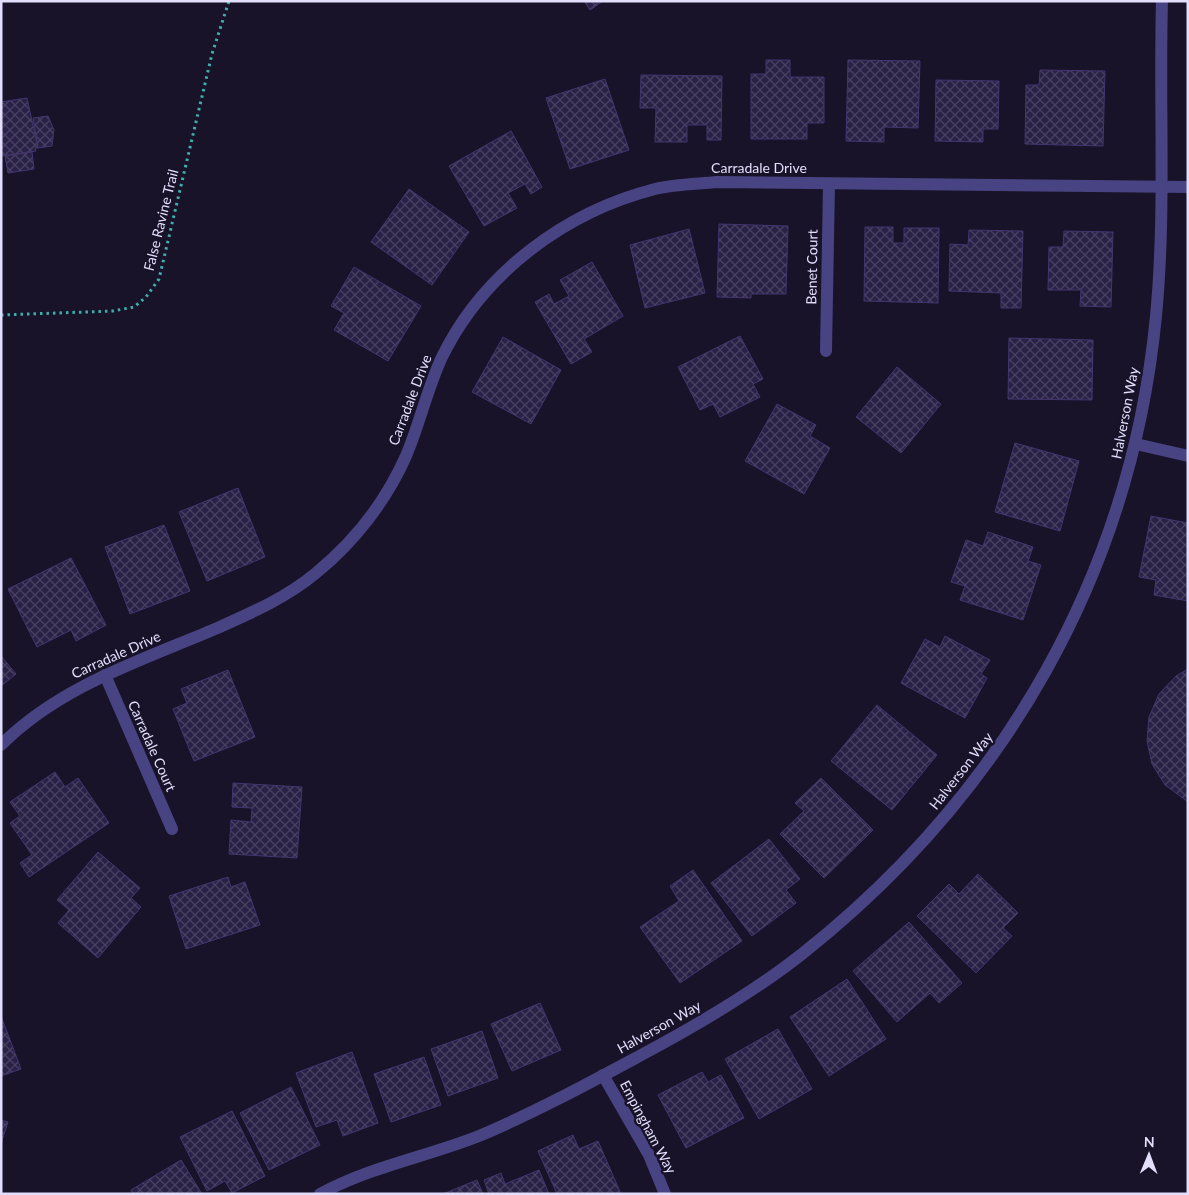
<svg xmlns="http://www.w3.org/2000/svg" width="1189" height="1195" font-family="Lato,sans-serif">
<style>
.building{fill:url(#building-cross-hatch);stroke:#443571}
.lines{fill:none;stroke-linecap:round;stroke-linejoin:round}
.path{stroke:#3db0ae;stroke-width:3;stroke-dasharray:2.5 4;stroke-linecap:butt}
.street{stroke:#484382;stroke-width:12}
.labels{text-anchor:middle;stroke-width:5;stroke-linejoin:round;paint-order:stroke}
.street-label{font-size:14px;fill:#e2defc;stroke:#181328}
</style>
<defs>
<pattern id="building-cross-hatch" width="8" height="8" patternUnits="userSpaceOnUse" patternTransform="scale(1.25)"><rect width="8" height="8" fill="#2a2147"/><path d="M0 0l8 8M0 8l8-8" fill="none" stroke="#494162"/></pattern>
</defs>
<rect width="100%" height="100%" fill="#181328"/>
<g class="building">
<path d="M584 1H603L590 10Z"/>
<path d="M766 60H790V77H824V123H807V139H751V74H766Z"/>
<path d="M848 60 920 61 918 128 884 127V142L846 141Z"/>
<path d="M1040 70 1105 71 1103 146 1025 144 1026 85H1039Z"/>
<path d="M641 75 722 76 721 140H707V125H687V142H655L656 108H640Z"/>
<path d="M605 79 629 150 570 169 546 98Z"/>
<path d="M936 80 999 81 998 129H983V142L935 141Z"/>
<path d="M27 98 38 148H35L36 151 1 156V102Z"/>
<path d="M48 116 54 130 52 146 38 148 33 118Z"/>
<path d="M511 131 542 187 531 194 525 184 508 193 517 208 484 226 449 166Z"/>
<path d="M32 152 34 169 8 173 5 156Z"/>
<path d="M409 189 469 232 432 285 371 242Z"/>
<path d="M719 224 788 226 786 294H751V298L717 297Z"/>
<path d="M865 227H893V243H904V228H939L938 303 864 301Z"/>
<path d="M689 229 705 293 645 308 630 245Z"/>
<path d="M969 230 1023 231 1021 308H1001V293L949 291 950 244 968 245Z"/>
<path d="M1064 231 1113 232 1111 307 1080 306 1081 290H1048L1049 247H1063Z"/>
<path d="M592 262 623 316 584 339 592 352 571 364 535 302 549 294 554 304 569 296 560 280Z"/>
<path d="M354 267 421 306 388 361 334 330 344 313 331 306Z"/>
<path d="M740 336 763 379 753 384 760 397 720 417 713 404 700 410 678 367Z"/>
<path d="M503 337 561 370 531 424 472 392Z"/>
<path d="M1009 338 1093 340 1092 400 1008 399Z"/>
<path d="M897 367 941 404 901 453 856 417Z"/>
<path d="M777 404 816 425 810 436 830 448 804 494 745 461Z"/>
<path d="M1015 443 1079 461 1060 531 995 512Z"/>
<path d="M238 488 265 557 207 581 179 512Z"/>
<path d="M1151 516 1188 523V601L1154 595 1156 580 1139 577Z"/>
<path d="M164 525 190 591 130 614 105 547Z"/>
<path d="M988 532 1033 547 1028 561 1041 565 1023 620 960 600 965 586 951 582 966 540 983 546Z"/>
<path d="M71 558 106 625 76 641 71 630 37 647 8 589Z"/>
<path d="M945 636 990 660 981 674 987 678 965 718 901 683 925 639 940 647Z"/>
<path d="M1 656 16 674 1 686Z"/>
<path d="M1188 669V802L1165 785 1152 764 1147 741 1149 717 1159 694 1176 676Z"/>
<path d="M228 670 255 737 194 761 173 709 187 703 181 689Z"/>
<path d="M877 705 937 755 892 810 831 761Z"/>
<path d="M55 772 65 787 78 778 109 823 29 877 20 863 32 855 10 823 20 816 10 802Z"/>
<path d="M821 778 873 830 824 878 780 834 804 811 795 803Z"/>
<path d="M233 783 302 787 297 858 229 854 231 820 251 822 252 808 232 807Z"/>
<path d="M769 839 800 879 786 890 796 903 752 936 711 883Z"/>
<path d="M98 852 140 888 131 898 141 907 98 958 58 923 69 910 57 900Z"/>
<path d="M693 870 742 941 680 983 640 927 679 901 670 886Z"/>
<path d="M978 874 1018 913 1003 928 1012 936 976 973 917 916 949 884 959 894Z"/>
<path d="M228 877 231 887 245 882 260 925 186 949 169 896Z"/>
<path d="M909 922 962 983 939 1003 930 993 897 1022 853 971Z"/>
<path d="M847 979 886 1039 829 1076 790 1017Z"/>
<path d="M540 1003 561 1050 512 1071 491 1024Z"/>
<path d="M1 1016 21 1069 1 1076Z"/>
<path d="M778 1029 812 1089 759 1119 725 1059Z"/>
<path d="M482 1031 498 1078 448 1096 431 1049Z"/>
<path d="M352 1052 378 1123 343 1136 337 1120 316 1127 296 1073Z"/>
<path d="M424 1057 441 1105 391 1122 374 1074Z"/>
<path d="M702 1072 708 1082 721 1075 744 1118 686 1148 658 1095Z"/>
<path d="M291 1087 320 1145 269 1170 240 1113Z"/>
<path d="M232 1111 265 1176 232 1193 225 1181 207 1191 180 1137Z"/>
<path d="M1 1120 8 1122 1 1144Z"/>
<path d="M573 1135 579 1149 598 1141 621 1194H557L538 1151Z"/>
<path d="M181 1160 202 1194H133L131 1190Z"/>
<path d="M539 1170 549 1194H489L484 1180 501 1173 505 1184Z"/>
<path d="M477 1180 483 1194H443Z"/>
</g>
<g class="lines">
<path class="path" d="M1 315 113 311 134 307 146 297 159 279 212 54 229 1"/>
<g class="street">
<path d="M826 351 829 184"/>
<path d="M1136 444 1188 456"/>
<path d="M105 675 172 829"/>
<path d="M1 745C60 686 140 661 215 629 251 613 286 598 316 573 354 542 386 501 406 456 420 423 427 389 442 357 483 273 565 212 655 189 675 184 697 184 717 182L1188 187"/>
<path d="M603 1075 649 1155 665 1194"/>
<path d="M320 1194C372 1166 426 1157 479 1136 536 1112 591 1082 645 1053 699 1024 754 992 802 954 1004 794 1131 574 1156 316 1166 212 1159 106 1162 1"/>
</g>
</g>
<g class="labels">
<g class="street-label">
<text x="759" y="173">Carradale Drive</text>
<text transform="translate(161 220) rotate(-76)" y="5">False Ravine Trail</text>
<text transform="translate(812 267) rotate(-89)" y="5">Benet Court</text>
<text transform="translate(410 400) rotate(-69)" y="5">Carradale Drive</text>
<text transform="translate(1125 413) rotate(-79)" y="5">Halverson Way</text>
<text transform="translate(116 655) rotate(-24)" y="5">Carradale Drive</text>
<text transform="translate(152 746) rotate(66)" y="5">Carradale Court</text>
<text transform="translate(961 771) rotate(-52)" y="5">Halverson Way</text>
<text transform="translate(659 1027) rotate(-29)" y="5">Halverson Way</text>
<text transform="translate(648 1127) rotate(62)" y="5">Empingham Way</text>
</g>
</g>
<rect width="1189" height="1195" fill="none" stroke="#e2defc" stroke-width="5"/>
<g transform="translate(1149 1155) rotate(1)" stroke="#181328" stroke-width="4" paint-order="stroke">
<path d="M0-4L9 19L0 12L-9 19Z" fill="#e2defc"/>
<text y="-8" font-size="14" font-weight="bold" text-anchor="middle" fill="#e2defc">N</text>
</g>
</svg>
